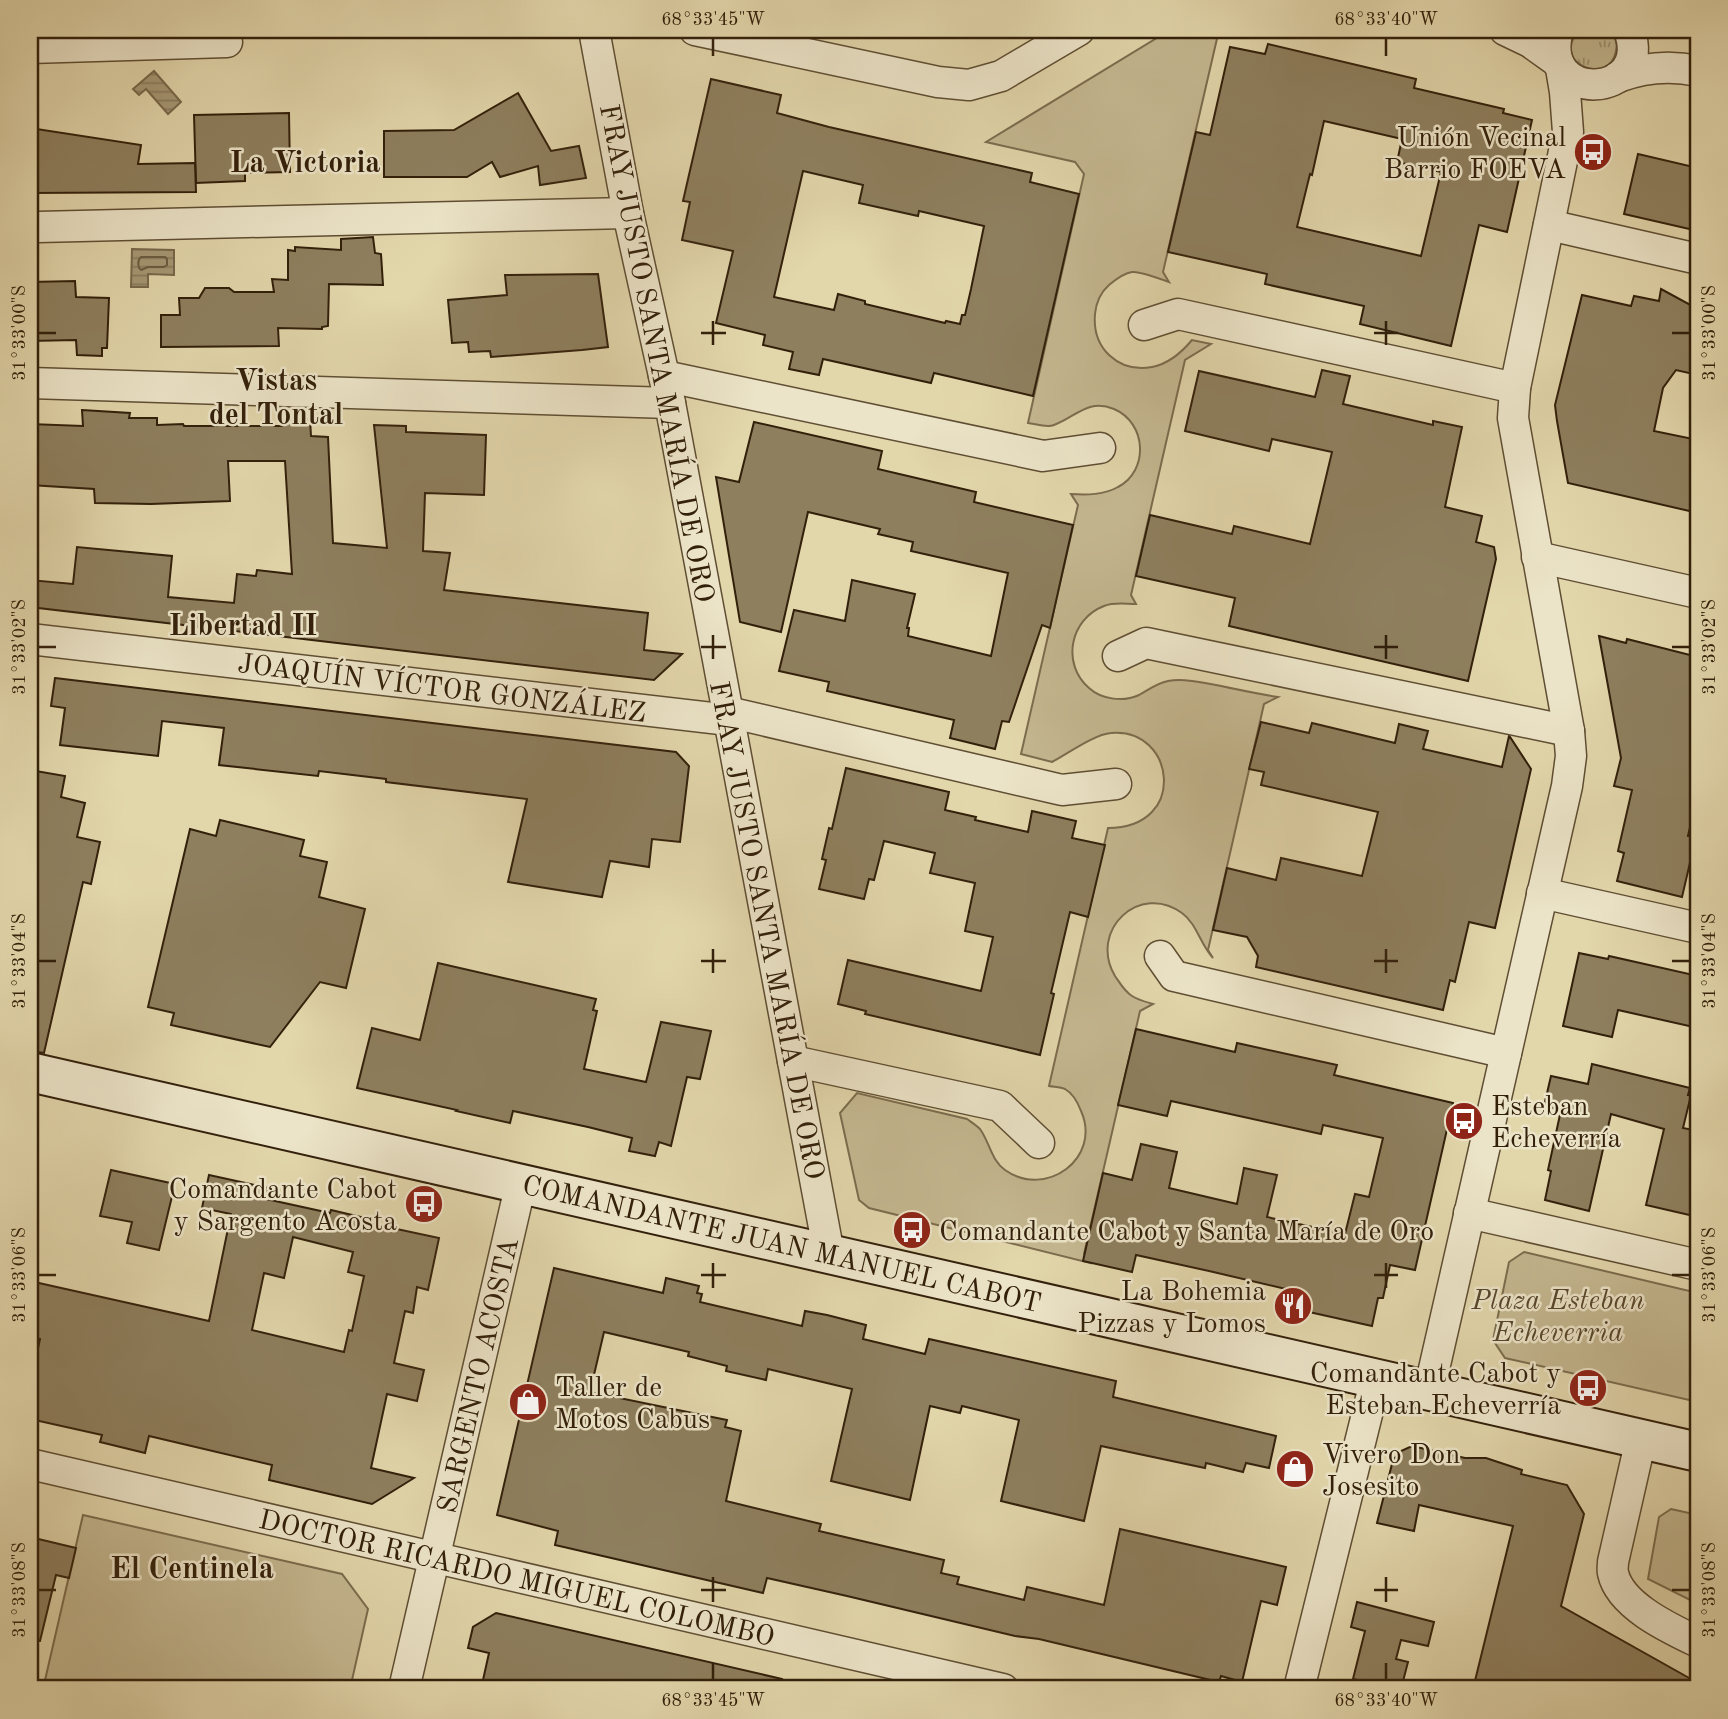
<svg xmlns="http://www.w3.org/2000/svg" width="1728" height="1719" font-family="'Old Standard TT',serif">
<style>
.grass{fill:url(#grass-tufts);stroke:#7c6c4e;stroke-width:2}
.park{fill:#c4b790;stroke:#7c6c4e;stroke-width:2}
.water{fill:url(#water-rules);stroke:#78684b;stroke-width:2}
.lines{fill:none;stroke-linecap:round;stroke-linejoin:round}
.shore{stroke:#6c5c40;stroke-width:2}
.building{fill:#8e7f5e;stroke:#33200b;stroke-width:2;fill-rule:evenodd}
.street-casing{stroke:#5f4e33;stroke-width:33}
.secondary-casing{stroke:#33200b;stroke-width:42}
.street{stroke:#ece4c8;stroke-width:30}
.secondary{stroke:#ece4c8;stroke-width:38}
.ticks{fill:none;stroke:#33200b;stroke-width:2.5}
.labels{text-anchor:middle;stroke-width:5;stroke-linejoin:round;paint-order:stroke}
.poi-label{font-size:28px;fill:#33200b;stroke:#ece4c8;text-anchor:end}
.street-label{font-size:28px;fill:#33200b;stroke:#ece4c8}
.park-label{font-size:28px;font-style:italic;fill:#57462c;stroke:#ece4c8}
.neighbourhood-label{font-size:30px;font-weight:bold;fill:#33200b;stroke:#ece4c8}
.neatline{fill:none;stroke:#33200b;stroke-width:2.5}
.ticks-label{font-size:18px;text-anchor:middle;fill:#33200b}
</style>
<defs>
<pattern id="grass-tufts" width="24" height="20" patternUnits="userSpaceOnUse" patternTransform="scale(1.75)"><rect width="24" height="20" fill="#c4b790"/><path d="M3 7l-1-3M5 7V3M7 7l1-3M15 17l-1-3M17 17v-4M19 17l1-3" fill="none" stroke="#a09474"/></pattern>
<pattern id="water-rules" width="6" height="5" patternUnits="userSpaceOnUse" patternTransform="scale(1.75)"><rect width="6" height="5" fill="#a69875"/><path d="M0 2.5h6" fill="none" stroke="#887c5e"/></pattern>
</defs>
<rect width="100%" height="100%" fill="#e2d6ab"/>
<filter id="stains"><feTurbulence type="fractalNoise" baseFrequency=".00286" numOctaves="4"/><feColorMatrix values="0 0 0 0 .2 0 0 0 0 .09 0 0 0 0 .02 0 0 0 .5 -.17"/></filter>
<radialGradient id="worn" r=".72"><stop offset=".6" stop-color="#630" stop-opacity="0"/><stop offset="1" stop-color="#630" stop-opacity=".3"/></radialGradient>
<path class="grass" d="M1579 30H1609C1614 35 1618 43 1616 51 1610 87 1549 64 1579 30Z"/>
<g class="park">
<path d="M1170 30H1219L1163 272 1169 282C1161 279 1139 271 1132 272 1124 273 1115 280 1109 285 1100 293 1096 303 1095 314 1092 348 1118 373 1152 367 1168 364 1182 352 1192 340L1211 344 1185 360 1131 595 1136 604C1125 604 1114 602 1104 606 1070 619 1061 664 1089 688 1102 700 1124 702 1139 695 1148 690 1157 683 1168 681 1185 678 1204 683 1221 686 1240 690 1259 694 1278 697L1264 704 1208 950 1213 958C1200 944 1197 924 1182 913 1140 882 1088 930 1115 976 1120 983 1124 991 1132 996 1138 1000 1146 1002 1153 1004L1140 1011 1084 1254 1090 1263 869 1208 859 1200 840 1113 857 1093 967 1119C971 1122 976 1125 980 1129 990 1143 991 1160 1005 1170 1046 1199 1102 1158 1081 1111 1078 1103 1072 1093 1065 1089 1061 1087 1054 1087 1049 1086L1108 828C1189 828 1175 727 1111 733 1095 734 1067 754 1052 762L1021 754 1078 505 1071 494C1087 495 1104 495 1118 487 1149 471 1147 423 1114 409 1088 398 1076 417 1054 425 1047 428 1036 424 1028 423L1084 174 1075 162 986 142Z"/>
<path d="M1524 1252 1698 1293V1402L1505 1358 1493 1340 1509 1262Z"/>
<path d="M1671 1509 1698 1515V1604L1648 1579 1659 1517Z"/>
<path d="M83 1515 342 1574 368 1609 350 1689H43Z"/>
</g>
<g class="water">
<path d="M154 71 181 102 168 114 146 89 139 95 133 89Z"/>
<path d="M132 249 174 250V275L148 274V287H131Z"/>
</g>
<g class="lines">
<path class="shore" d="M141 257H165L167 259V265L164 267H148L141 270C137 267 138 259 141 257Z"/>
</g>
<g class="building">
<path d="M1268 44 1416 79 1414 88 1504 109 1503 113 1532 120 1507 232 1479 225 1451 346 1360 324 1364 306 1265 284 1267 274 1168 252 1196 132 1210 135 1230 47 1265 54ZM1324 121 1402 139 1397 162 1441 172 1421 256 1297 227 1310 174 1312 175Z"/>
<path d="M711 79 781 95 777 113 829 127 1032 173 1030 182 1079 194 1033 396 934 373 931 383 823 359 819 375 789 369 793 352 763 345 765 335 716 323 733 251 682 240 690 202 683 201ZM803 171 863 185 859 203 918 216 919 211 984 226 971 289 965 315H962L960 324 946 321 945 323 865 304V301L838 294 834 310 774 297Z"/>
<path d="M518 93 551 151 579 146 586 178 540 185 538 166 500 177 492 162 467 177H384V131L454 130Z"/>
<path d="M289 113 290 172 245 173V181L196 183 194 115Z"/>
<path d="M30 128 141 145 138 164 195 163 196 192 30 193Z"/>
<path d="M1638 154 1698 168V231L1624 214Z"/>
<path d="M373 237 375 253 381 254 383 285 329 284 328 326 322 327V329L278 328 279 346 161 347V315H180L179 298H199L205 288H229L234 292H274L272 279 288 280V250L295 251V247L341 250V239Z"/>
<path d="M598 274 608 347 582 350 491 357 490 351 469 352 468 342 452 343 448 300 507 295 505 275Z"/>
<path d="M75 281 76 297 109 298 107 348H102V356L77 355 76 340 30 341V282Z"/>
<path d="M1661 289 1698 309V375L1676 370 1663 388 1654 431 1698 440V513L1568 483 1557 421 1555 405 1582 295 1631 306 1634 296 1659 301Z"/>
<path d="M1322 370 1350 376 1343 404 1433 425V421L1462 427 1445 507 1482 516 1476 542 1494 547 1496 559 1468 681 1229 626 1235 598 1136 576 1150 515 1232 534 1234 526 1310 544 1332 452 1272 439 1269 451 1185 431 1199 371 1315 397Z"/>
<path d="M82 410 130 413 129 418H157V425L183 424 184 426H283L282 418 310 419 311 436 328 437 333 543 387 548 374 425 406 426V432L486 435 484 495 425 493 423 551 450 553 444 590 648 613 644 650 682 654 654 680 30 607V580L73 584 77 547 172 556 168 597 234 603 237 574 256 576 257 570 292 574 285 461H228L230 501 151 504 95 503 94 489 30 485V424L83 426Z"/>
<path d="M754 422 882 451 878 469 976 492 974 502 1073 525 1050 628 1042 625 1009 722 1002 721 995 749 950 738 954 720 827 691 829 682 779 671 794 610 845 621 852 580 915 594 907 628H909L908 636 991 656 1008 573 911 551 913 542 878 534 880 529 808 512 781 632 740 622 716 477 739 482Z"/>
<path d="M1599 636 1626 643 1627 639 1698 657V792L1688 836 1696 837 1682 897 1617 881 1624 853 1618 851 1632 790 1614 786 1621 758Z"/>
<path d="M55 678 676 752 689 766 680 842 652 839 649 867 610 861 602 897 508 882 527 799 386 782V779L319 771 318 776 219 765 224 728 162 721 158 756 60 745 65 708 51 706Z"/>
<path d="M1261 722 1309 733 1312 723 1395 743 1399 724 1428 731 1423 749 1502 767 1509 736 1510 737 1531 769 1495 928 1469 922 1455 982 1450 980 1443 1010 1256 967 1258 956 1247 937 1213 930 1227 868 1276 880 1281 858 1362 876 1378 812 1261 785 1264 772 1249 769Z"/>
<path d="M846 768 949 792 945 810 976 817 975 820 1028 832 1032 811 1076 821 1072 838 1105 845 1088 917 1070 912 1051 993 1054 994 1040 1055 865 1014 866 1011 838 1004 848 960 981 991 993 937 965 931 975 883 930 873 935 853 884 841 874 880 869 879 864 899 819 889 826 860 822 859 829 828 832 829Z"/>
<path d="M30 770 65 776 61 797 85 803 77 837 100 842 91 884 83 882 44 1053 30 1051Z"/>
<path d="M220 820 304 840 300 856 327 862 319 897 365 909 346 988 320 982 270 1047 171 1025 174 1013 148 1007 190 829 216 836Z"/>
<path d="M1579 953 1608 959 1609 956 1698 976V1028L1618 1010 1612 1037 1563 1026Z"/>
<path d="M438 963 596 999 593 1010 597 1011 584 1069 646 1082 661 1022 711 1031 700 1079 687 1077 671 1146 659 1142 655 1156 629 1151 632 1138 588 1127 513 1111 510 1123 456 1111 457 1110 357 1088 372 1028 420 1040Z"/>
<path d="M1136 1029 1235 1052 1237 1043 1337 1065 1334 1075 1453 1103 1415 1270 1390 1265 1383 1298H1378L1372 1326 1282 1306 1286 1289 1209 1271 1136 1255 1132 1272 1083 1261 1103 1173 1132 1180 1141 1144 1177 1152 1169 1188 1237 1204 1244 1168 1277 1175 1267 1217 1345 1234 1355 1194 1369 1197 1383 1138 1323 1125 1321 1134 1171 1101 1167 1116 1118 1105Z"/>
<path d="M1592 1064 1690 1088 1688 1095H1691L1683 1128 1698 1131V1217L1646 1205 1664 1129 1611 1114 1589 1211 1545 1200 1551 1171 1548 1170 1561 1110 1544 1106 1551 1076 1588 1084Z"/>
<path d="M111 1170 175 1184 159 1250 127 1243 132 1222 100 1216Z"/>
<path d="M209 1175 269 1188 266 1199 330 1213 331 1210 365 1218 364 1222 439 1238 428 1290 417 1287 413 1313 405 1311 394 1363 424 1370 417 1401 387 1394 371 1468 414 1478 372 1504 269 1480 272 1465 149 1436 145 1453 100 1442 102 1435 30 1419V1385L40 1339 30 1337V1281L209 1321 231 1214 202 1208ZM293 1237 353 1252 348 1272 364 1276 352 1331 349 1330 344 1352 252 1330 264 1273 284 1278Z"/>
<path d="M554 1268 663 1293 666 1278 699 1286 697 1293 702 1294 700 1302 802 1326 805 1311 827 1315 866 1325 863 1339 925 1354 929 1339 1116 1381 1113 1397 1276 1436 1269 1468 1246 1463 1243 1472 1206 1463 1205 1468 1101 1446 1084 1521 1001 1501 1019 1420 962 1406 960 1413 930 1406 910 1500 831 1481 852 1389 768 1369 766 1380 726 1371 727 1366 688 1356 689 1352 604 1332 590 1392 727 1420 725 1427 741 1431 726 1501 821 1524 819 1531 944 1560 941 1573 959 1577 957 1584 1024 1600 1027 1587 1104 1605 1120 1529 1286 1567 1277 1605 1261 1601 1242 1682 1221 1676 1219 1682 1039 1639 1015 1636 847 1596 767 1578 763 1593 555 1545 558 1531 497 1515Z"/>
<path d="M1412 1446 1465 1458H1486L1522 1470 1521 1474 1567 1485 1584 1514 1561 1606 1698 1683V1689H1473L1513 1526 1419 1505 1414 1531 1377 1523 1393 1460 1401 1451Z"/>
<path d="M30 1537 76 1548 69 1578 56 1575 40 1641 30 1640Z"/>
<path d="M1357 1602 1434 1622 1428 1646 1401 1640 1396 1659 1408 1662 1401 1689 1353 1679 1365 1631 1351 1627Z"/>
<path d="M496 1613 782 1679 780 1689H481L489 1653 468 1648 473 1627Z"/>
</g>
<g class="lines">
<g class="street-casing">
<g id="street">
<path d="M594 30 628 213 670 403 829 1254"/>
<path d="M695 30 938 82 969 85 1001 76 1079 30"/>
<path d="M1505 30 1530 42 1558 62"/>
<path d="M1558 30C1537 106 1655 99 1629 30"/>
<path d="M30 48 227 42"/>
<path d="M1618 77C1645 67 1671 65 1698 71"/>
<path d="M1549 225 1698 259"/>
<path d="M38 227 628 213"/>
<path d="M1144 325 1178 314 1515 388"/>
<path d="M664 376 1043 456 1100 448"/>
<path d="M30 383 670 403"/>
<path d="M1537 557 1698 593"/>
<path d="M30 639 729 720"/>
<path d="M1118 656 1146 643 1569 731"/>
<path d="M728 712 1062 790 1116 784"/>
<path d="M1542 893 1698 928"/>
<path d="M1160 956 1174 976 1506 1053"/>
<path d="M793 1061 1000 1106 1039 1143"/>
<path d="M1469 1213 1698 1265"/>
<path d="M1429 1391 1567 786 1571 756 1569 731 1513 418 1515 388 1568 132 1565 92 1561 68"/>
<path d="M1641 1439 1613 1562C1613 1566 1612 1570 1613 1573 1620 1606 1671 1629 1698 1642"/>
<path d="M30 1464 1003 1689"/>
<path d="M404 1689 521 1183"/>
<path d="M1299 1689 1376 1378"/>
</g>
</g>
<g class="secondary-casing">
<path id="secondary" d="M30 1072 1698 1452"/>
</g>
<use href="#street" class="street"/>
<use href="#secondary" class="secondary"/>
</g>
<path class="ticks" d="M713 38V56M1386 38V56M713 321V345M1386 321V345M38 333H56M701 333H726M1374 333H1398M1672 333H1690M713 635V659M1386 635V659M38 647H56M701 647H726M1374 647H1398M1672 647H1690M713 949V973M1386 949V973M38 961H56M701 961H726M1374 961H1398M1672 961H1690M713 1263V1288M1386 1263V1288M38 1275H56M701 1275H726M1374 1275H1398M1672 1275H1690M713 1577V1602M1386 1577V1602M38 1590H56M701 1590H726M1374 1590H1398M1672 1590H1690M713 1663V1680M1386 1663V1680"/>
<defs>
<g id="bus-disc" transform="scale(2.0125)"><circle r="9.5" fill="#8f2418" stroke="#ece4c8"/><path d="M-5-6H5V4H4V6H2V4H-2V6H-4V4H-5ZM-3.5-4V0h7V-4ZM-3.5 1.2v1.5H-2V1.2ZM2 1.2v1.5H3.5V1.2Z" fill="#fff"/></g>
<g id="restaurant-disc" transform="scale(2.0125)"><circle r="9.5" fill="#8f2418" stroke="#ece4c8"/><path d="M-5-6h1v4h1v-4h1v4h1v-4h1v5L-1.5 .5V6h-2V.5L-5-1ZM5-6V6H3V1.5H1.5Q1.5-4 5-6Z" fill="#fff"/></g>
<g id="shop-disc" transform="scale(2.0125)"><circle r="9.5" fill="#8f2418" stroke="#ece4c8"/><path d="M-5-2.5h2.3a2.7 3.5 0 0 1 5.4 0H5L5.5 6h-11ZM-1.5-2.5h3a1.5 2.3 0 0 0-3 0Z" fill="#fff"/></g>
</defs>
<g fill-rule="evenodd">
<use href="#bus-disc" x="1593" y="152"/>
<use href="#bus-disc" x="1464" y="1121"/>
<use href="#bus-disc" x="424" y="1204"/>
<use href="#bus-disc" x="912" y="1230"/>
<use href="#restaurant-disc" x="1293" y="1306"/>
<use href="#bus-disc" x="1588" y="1388"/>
<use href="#shop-disc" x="528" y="1402"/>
<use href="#shop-disc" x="1295" y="1469"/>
</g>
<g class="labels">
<g class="poi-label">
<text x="1566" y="146">Unión Vecinal<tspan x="1566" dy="32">Barrio FOEVA</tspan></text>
<text x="1491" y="1115" text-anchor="start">Esteban<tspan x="1491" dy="32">Echeverría</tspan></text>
<text x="397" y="1198">Comandante Cabot<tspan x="397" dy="32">y Sargento Acosta</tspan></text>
<text x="939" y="1240" text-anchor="start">Comandante Cabot y Santa María de Oro</text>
<text x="1266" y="1300">La Bohemia<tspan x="1266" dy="32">Pizzas y Lomos</tspan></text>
<text x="1561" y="1382">Comandante Cabot y<tspan x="1561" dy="32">Esteban Echeverría</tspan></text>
<text x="555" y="1396" text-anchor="start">Taller de<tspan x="555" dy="32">Motos Cabus</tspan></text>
<text x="1322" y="1463" text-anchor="start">Vivero Don<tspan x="1322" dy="32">Josesito</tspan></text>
</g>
<g class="street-label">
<text transform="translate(658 353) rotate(79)" y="10">FRAY JUSTO SANTA MARÍA DE ORO</text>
<text transform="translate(442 687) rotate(7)" y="10">JOAQUÍN VÍCTOR GONZÁLEZ</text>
<text transform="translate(768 930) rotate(79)" y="10">FRAY JUSTO SANTA MARÍA DE ORO</text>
<text transform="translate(782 1243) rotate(13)" y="10">COMANDANTE JUAN MANUEL CABOT</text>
<text transform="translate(477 1375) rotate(-77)" y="10">SARGENTO ACOSTA</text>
<text transform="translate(517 1577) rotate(13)" y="10">DOCTOR RICARDO MIGUEL COLOMBO</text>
</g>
<g class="park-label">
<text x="1558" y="1309">Plaza Esteban<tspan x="1558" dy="32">Echeverria</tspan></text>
</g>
<g class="neighbourhood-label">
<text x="305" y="172">La Victoria</text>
<text x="276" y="390">Vistas<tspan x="276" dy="34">del Tontal</tspan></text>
<text x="243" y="635">Libertad II</text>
<text x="192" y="1578">El Centinela</text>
</g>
</g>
<rect width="1728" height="1719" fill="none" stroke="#e2d6ab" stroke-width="77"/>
<rect x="38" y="38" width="1652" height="1642" class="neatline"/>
<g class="ticks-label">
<text x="713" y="25">68°33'45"W</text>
<text x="1386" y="25">68°33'40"W</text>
<text transform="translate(19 333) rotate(-90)" y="6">31°33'00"S</text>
<text transform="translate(1709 333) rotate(-90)" y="6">31°33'00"S</text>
<text transform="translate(19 647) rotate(-90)" y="6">31°33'02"S</text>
<text transform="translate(1709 647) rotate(-90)" y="6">31°33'02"S</text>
<text transform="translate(19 961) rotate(-90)" y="6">31°33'04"S</text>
<text transform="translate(1709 961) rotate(-90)" y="6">31°33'04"S</text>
<text transform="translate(19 1275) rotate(-90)" y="6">31°33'06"S</text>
<text transform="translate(1709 1275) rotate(-90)" y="6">31°33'06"S</text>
<text transform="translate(19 1590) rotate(-90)" y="6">31°33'08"S</text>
<text transform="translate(1709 1590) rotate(-90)" y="6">31°33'08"S</text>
<text x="713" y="1706">68°33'45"W</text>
<text x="1386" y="1706">68°33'40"W</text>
</g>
<rect width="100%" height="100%" filter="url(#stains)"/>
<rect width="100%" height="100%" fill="url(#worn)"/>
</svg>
